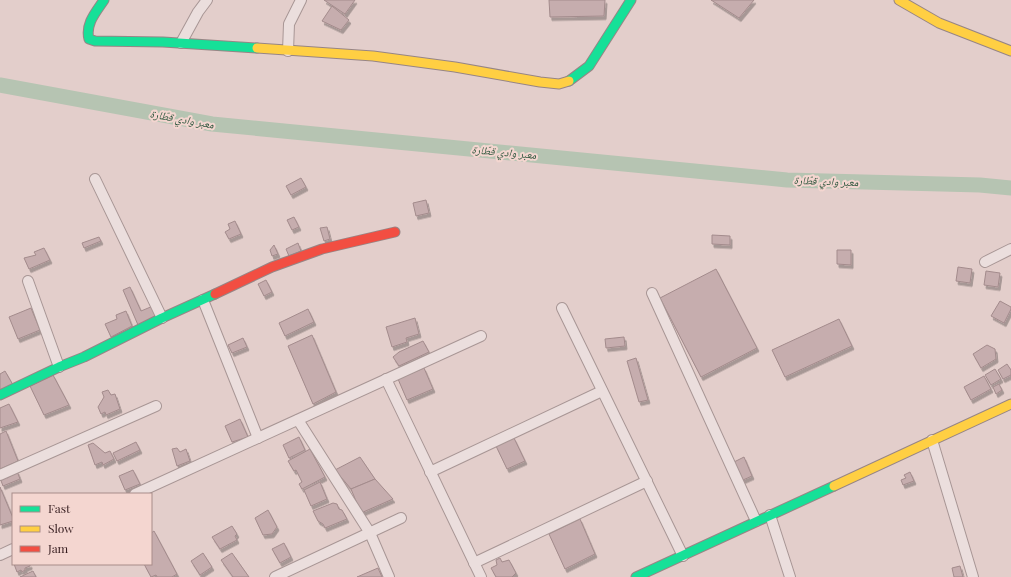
<svg xmlns="http://www.w3.org/2000/svg" width="1011" height="577" font-family="'Playfair Display','Noto Naskh Arabic',serif">
<style>
.lines{fill:none;stroke-linecap:round;stroke-linejoin:round}
.river{stroke:#b6c4b2;stroke-width:15}
.building{fill:#c6adae;stroke:#a38b8c;filter:url(#shadow)}
.street-casing{stroke:#a89695;stroke-width:12}
.fast-casing{stroke:#978585;stroke-width:11}
.slow-casing{stroke:#978585;stroke-width:11}
.jam-casing{stroke:#978585;stroke-width:11}
.street{stroke:#ebdedd;stroke-width:10}
.fast{stroke:#16e098;stroke-width:9}
.slow{stroke:#ffcf43;stroke-width:9}
.jam{stroke:#f24e42;stroke-width:9}
.labels{text-anchor:middle;stroke-width:4;stroke-linejoin:round;paint-order:stroke}
.water-label{font-size:11px;font-style:italic;fill:#2c553c;stroke:#f4d6d0}
</style>
<defs>
<filter id="shadow"><feDropShadow dx="2" dy="3.5" stdDeviation="0" flood-color="#0004"/></filter>
</defs>
<rect width="100%" height="100%" fill="#e3cecb"/>
<g class="lines">
<path class="river" d="M0 85 212 124 787 180 980 185 1011 188"/>
</g>
<g class="building">
<path d="M324 0H355L345 14Z"/>
<path d="M549 0H605L604 16 550 17Z"/>
<path d="M711 0H754L739 18Z"/>
<path d="M332 6 349 20 341 30 322 21Z"/>
<path d="M301 178 306 187 291 195 286 186Z"/>
<path d="M426 200 429 213 416 216 413 203Z"/>
<path d="M294 217 299 227 292 230 287 220Z"/>
<path d="M235 221 241 234 229 239 225 232 230 229 228 224Z"/>
<path d="M327 227 330 239 324 241 320 228Z"/>
<path d="M712 235 730 236V245L712 244Z"/>
<path d="M99 237 101 241 84 248 82 243Z"/>
<path d="M298 243 301 251 289 256 286 249Z"/>
<path d="M274 245 278 254 272 256 270 250Z"/>
<path d="M44 248 50 260 29 269 24 258 36 255 34 252Z"/>
<path d="M837 250H851V265L837 264Z"/>
<path d="M958 267 972 269 970 283 956 281Z"/>
<path d="M716 269 757 348 701 377 660 298Z"/>
<path d="M986 271 1000 273 998 287 984 285Z"/>
<path d="M266 280 272 292 264 296 258 284Z"/>
<path d="M130 287 141 311 153 306 157 316 138 325 123 290Z"/>
<path d="M1000 301 1011 307V309L1004 323 991 316Z"/>
<path d="M31 308 40 330 18 339 9 317Z"/>
<path d="M308 309 314 322 285 336 279 323Z"/>
<path d="M126 311 132 326 111 337 105 324 117 319 116 315Z"/>
<path d="M415 318 419 334 406 338 407 342 392 347 386 327Z"/>
<path d="M839 319 852 346 785 377 772 350Z"/>
<path d="M312 335 336 392 313 404 288 346Z"/>
<path d="M624 337 625 346 606 348 605 339Z"/>
<path d="M243 338 247 347 232 353 228 345Z"/>
<path d="M423 341 429 352 399 366 393 357 399 352Z"/>
<path d="M987 345 995 349 996 359 981 368 973 354Z"/>
<path d="M636 358 648 400 639 402 627 361Z"/>
<path d="M1007 364 1011 370V375L1003 379 998 370Z"/>
<path d="M424 368 433 389 407 400 398 379Z"/>
<path d="M995 369 1001 379 991 385 985 375Z"/>
<path d="M5 371 13 385 0 390V374Z"/>
<path d="M53 375 69 405 44 415 30 386Z"/>
<path d="M984 376 991 389 971 400 964 387Z"/>
<path d="M999 384 1002 390 996 394 993 387Z"/>
<path d="M108 390 111 395 115 394 120 409 106 415 105 412 101 414 98 407 104 397 102 392Z"/>
<path d="M9 404 18 422 0 428V408Z"/>
<path d="M240 419 248 437 232 442 225 426Z"/>
<path d="M6 431 18 461 0 469V434Z"/>
<path d="M299 437 305 450 289 458 283 445Z"/>
<path d="M514 438 525 461 507 469 496 446Z"/>
<path d="M136 442 140 450 117 461 113 453Z"/>
<path d="M93 443 105 453 110 451 114 459 103 465 102 462 95 465 88 445Z"/>
<path d="M177 448 180 452 186 449 190 461 177 466 172 449Z"/>
<path d="M310 449 325 477 302 489 299 484 302 482 296 470 294 471 288 461Z"/>
<path d="M360 457 375 479 351 489 335 470Z"/>
<path d="M744 457 752 476 743 480 734 462Z"/>
<path d="M133 470 140 484 125 490 119 476Z"/>
<path d="M17 471 20 479 3 486 0 478 5 476 7 478 12 475 11 473Z"/>
<path d="M910 472 914 481 903 485 901 480 906 478 904 475Z"/>
<path d="M375 479 393 499 361 513 351 489Z"/>
<path d="M320 482 327 499 311 506 304 490Z"/>
<path d="M0 487 13 518V521L0 525Z"/>
<path d="M333 503 337 504 339 509 342 510 347 519 325 528 323 524 318 521 313 511Z"/>
<path d="M268 510 277 527 272 534 263 535 255 518Z"/>
<path d="M580 519 595 554 565 569 549 534Z"/>
<path d="M232 526 237 534 235 536 237 540 220 549 212 537Z"/>
<path d="M154 531 177 574 172 577H157L156 575 151 577 144 564H151V533Z"/>
<path d="M284 543 291 557 280 563 272 549Z"/>
<path d="M203 553 212 567 200 575 191 561Z"/>
<path d="M232 553 249 577H233L221 560Z"/>
<path d="M500 558 502 562 509 560 516 573 512 577H496L491 568 497 565 496 560Z"/>
<path d="M14 564H30V566L25 568V570L22 572 21 570 17 572Z"/>
<path d="M960 566 963 577H954L952 568Z"/>
<path d="M378 568 382 577H357Z"/>
<path d="M33 571 36 577H20Z"/>
</g>
<g class="lines">
<g class="street-casing">
<g id="street">
<path d="M181 43 198 12 207 0"/>
<path d="M288 51 289 24 301 0"/>
<path d="M95 179 162 318"/>
<path d="M985 262 1011 249"/>
<path d="M28 281 59 367"/>
<path d="M652 293 756 521"/>
<path d="M203 300 258 438"/>
<path d="M562 308 683 556"/>
<path d="M386 379 481 577"/>
<path d="M298 420 370 533 389 577"/>
<path d="M932 440 973 577"/>
<path d="M430 472 602 391"/>
<path d="M0 475 156 406"/>
<path d="M135 494 481 336"/>
<path d="M770 515 790 577"/>
<path d="M0 555 13 549"/>
<path d="M474 563 647 481"/>
<path d="M275 577 401 518"/>
</g>
</g>
<g class="fast-casing">
<g id="fast">
<path d="M104 0C96 12 85 24 89 39L95 41 163 42 257 48"/>
<path d="M569 81 589 66 631 0"/>
<path d="M0 395 59 367 84 357 162 318 215 294"/>
<path d="M636 577 834 486"/>
</g>
</g>
<g class="slow-casing">
<g id="slow">
<path d="M899 0 939 23 1011 51"/>
<path d="M257 48 373 56 455 67 540 82 559 84 569 81"/>
<path d="M834 486 1011 404"/>
</g>
</g>
<g class="jam-casing">
<path id="jam" d="M215 294 272 267 322 249 395 232"/>
</g>
<use href="#street" class="street"/>
<use href="#fast" class="fast"/>
<use href="#slow" class="slow"/>
<use href="#jam" class="jam"/>
</g>
<g class="labels">
<g class="water-label">
<text transform="translate(182 119) rotate(10)" y="4">معبر وادي قطّارة</text>
<text transform="translate(504 152) rotate(5)" y="4">معبر وادي قطّارة</text>
<text transform="translate(826 181) rotate(2)" y="4">معبر وادي قطّارة</text>
</g>
</g>
<rect x="12" y="493" width="140" height="72" fill="#f4d6d0" stroke="#a88c89"/>
<rect x="20" y="506" width="20" height="6" fill="#16e098" stroke="#a88c89"/>
<text x="48" y="513" font-size="12" fill="#361d1f">Fast</text>
<rect x="20" y="526" width="20" height="6" fill="#ffcf43" stroke="#a88c89"/>
<text x="48" y="533" font-size="12" fill="#361d1f">Slow</text>
<rect x="20" y="546" width="20" height="6" fill="#f24e42" stroke="#a88c89"/>
<text x="48" y="553" font-size="12" fill="#361d1f">Jam</text>
</svg>
